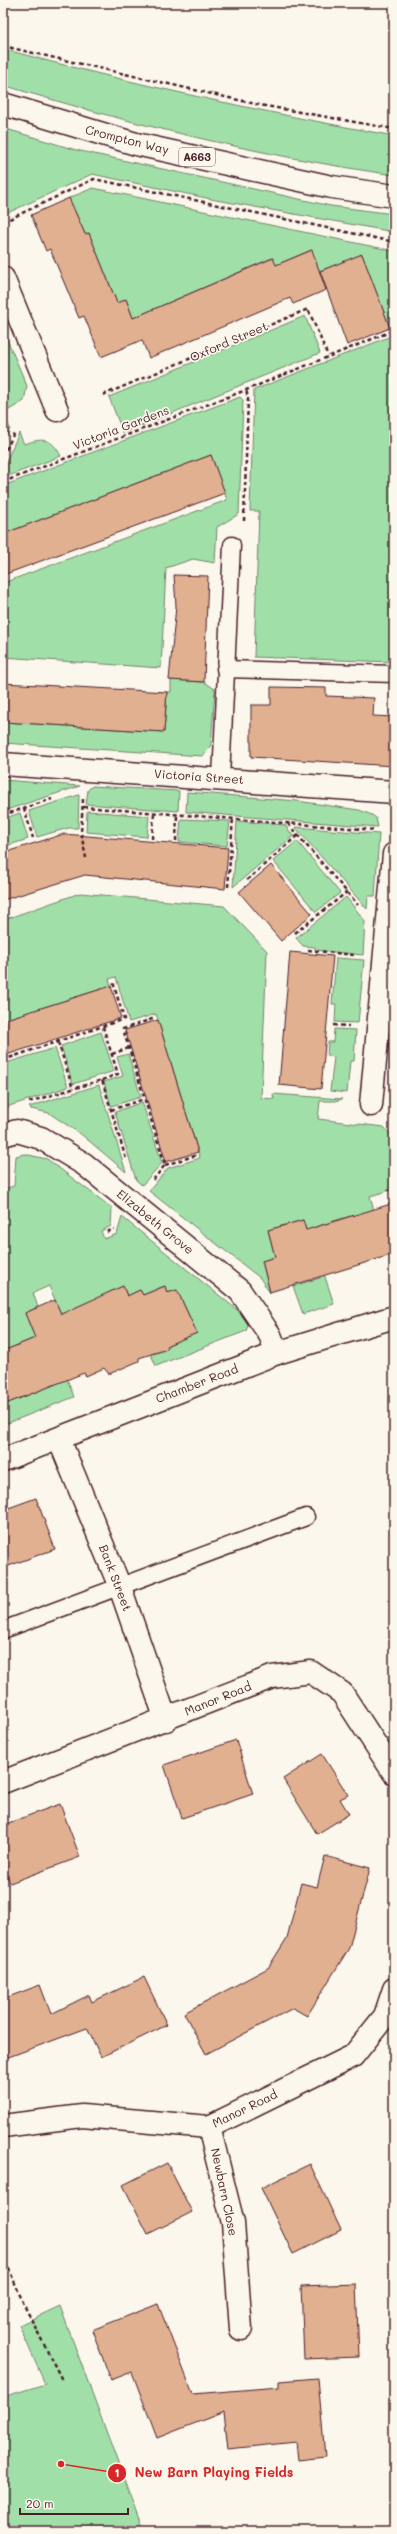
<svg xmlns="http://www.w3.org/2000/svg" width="397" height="2534" font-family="Mali,sans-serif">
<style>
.green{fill:#a0e0a8;stroke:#75806a}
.building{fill:#e0b091;stroke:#4a1f2b}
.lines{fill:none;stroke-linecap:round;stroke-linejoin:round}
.lane-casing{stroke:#4a1f2b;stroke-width:19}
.street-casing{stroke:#4a1f2b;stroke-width:25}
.primary-casing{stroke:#4a1f2b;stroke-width:25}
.path{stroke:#4a1f2b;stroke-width:2.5;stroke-dasharray:4 3;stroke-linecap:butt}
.lane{stroke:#fbf7ec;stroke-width:16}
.street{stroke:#fbf7ec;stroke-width:22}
.primary{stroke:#fbf7ec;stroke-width:22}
.labels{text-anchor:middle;stroke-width:3.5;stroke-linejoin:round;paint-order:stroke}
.shield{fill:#fbf7ec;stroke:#7f6065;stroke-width:1}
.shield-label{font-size:11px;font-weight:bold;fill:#4a1f2b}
.street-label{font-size:12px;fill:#4a1f2b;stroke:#fbf7ec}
.leader{fill:none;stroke:#d62828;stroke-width:1.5}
.callout-dot{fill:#d62828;stroke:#fbf7ec;stroke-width:1.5}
.mark-label{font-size:12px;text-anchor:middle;font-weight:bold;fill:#fff}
.callout-label{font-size:13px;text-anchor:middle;font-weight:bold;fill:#d62828;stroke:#fbf7ec;stroke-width:3.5;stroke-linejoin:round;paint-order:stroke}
</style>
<rect width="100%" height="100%" fill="#fbf7ec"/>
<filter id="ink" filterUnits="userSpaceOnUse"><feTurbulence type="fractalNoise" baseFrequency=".025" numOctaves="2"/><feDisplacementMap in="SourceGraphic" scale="8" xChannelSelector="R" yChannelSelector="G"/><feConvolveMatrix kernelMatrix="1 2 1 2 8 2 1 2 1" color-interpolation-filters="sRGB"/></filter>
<g filter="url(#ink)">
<g class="green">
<path d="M3 49C132 84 262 112 394 136V175C262 156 130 124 3 85Z"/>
<path d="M3 128 76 150 331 206 394 214V232L216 200 92 174 3 215Z"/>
<path d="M93 188 394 251V319L390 328 362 255 319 271 311 250 276 265 272 258 133 318 126 299 117 303 89 233 85 234 69 198Z"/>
<path d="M305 316 320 353 123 433 109 397Z"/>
<path d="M3 330 27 386 24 401 4 413 10 429 3 442Z"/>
<path d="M394 335V662L254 657 259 511H250L254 390Z"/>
<path d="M240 397 243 400 239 514 217 527 215 563 193 559 166 568 161 668 3 657V583L227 500 211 455 3 534V486Z"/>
<path d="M19 433 24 444C43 438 51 437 61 456L3 478V468Z"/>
<path d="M171 680 204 682 215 689 211 745 203 756 3 743V722L164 732 167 692H171Z"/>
<path d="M3 780 80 786 3 811Z"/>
<path d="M92 786 179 791 178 811 86 804 88 790Z"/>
<path d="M187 792 297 801 359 810 372 815 376 818 378 827 186 812Z"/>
<path d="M79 795 78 828H68L37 837 29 811Z"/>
<path d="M87 811 149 816 147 837 86 832Z"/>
<path d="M20 813 28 839 3 847V819Z"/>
<path d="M181 819 230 821 227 846 179 842Z"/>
<path d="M237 821 285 825 293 836 233 887Z"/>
<path d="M295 827 379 834 375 896H368L367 909Z"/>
<path d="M297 841 340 893 316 912 273 861Z"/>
<path d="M80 893 224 906 267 951 261 1098 274 1099 273 1094 342 1099 336 1101H320L318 1119 384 1127 394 1138V1189L370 1196 377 1223 350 1216 315 1227 319 1242 314 1244 334 1304 303 1314 293 1286 320 1278 303 1220 268 1230 275 1257 262 1261 270 1293 260 1278 149 1191 168 1168 200 1158 156 1014 129 1022 116 977 109 979 111 986 3 1020V920Z"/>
<path d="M346 897 365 921 363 955 315 950V947L303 946 296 938Z"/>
<path d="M336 958 364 960 358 1023 335 1022 336 1004H332Z"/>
<path d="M334 1029 356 1030 354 1061H350L347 1093 330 1091 334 1057 327 1056 328 1042H333Z"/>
<path d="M101 1032 114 1071 73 1084 61 1046Z"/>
<path d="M55 1048 68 1087 3 1108V1064Z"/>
<path d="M128 1054 141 1097 111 1106 104 1082 123 1076 117 1057Z"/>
<path d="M99 1085 126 1172 82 1135 49 1113 31 1109 29 1107Z"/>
<path d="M142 1102 162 1163 142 1185 136 1180 115 1112Z"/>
<path d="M24 1154 47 1159 112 1208 111 1226 101 1231 104 1239 117 1234 122 1217 246 1317 248 1325 246 1331 156 1366 149 1350 154 1354 167 1349 168 1345 197 1333 177 1290 167 1293 164 1286 143 1295 140 1290 127 1296 123 1286 110 1292 116 1306 62 1316 49 1286 33 1293 38 1307 25 1313 32 1331 49 1332 74 1397 3 1425V1405L56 1384 37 1337 3 1351V1189L14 1186 16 1156Z"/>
<path d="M60 2306 143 2531H3V2397L45 2384 19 2325Z"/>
</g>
<g class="building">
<path d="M69 198 85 234 89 233 117 303 126 299 133 318 273 258 276 265 312 250 326 290 293 304 290 298 149 358 142 340 101 357 84 316 79 318 50 249 46 251 31 215Z"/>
<path d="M362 254 390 328 347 345 320 271Z"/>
<path d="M211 455 225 493 3 575V534Z"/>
<path d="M174 575 208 576 204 682 169 680 176 606Z"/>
<path d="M3 683 167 692 164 732 3 722Z"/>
<path d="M271 687 326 688V696L374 698 373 716 394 717V766L251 757V705H271Z"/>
<path d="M64 834 228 848 225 889 85 875 3 900V853Z"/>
<path d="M271 865 312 914 281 941 239 892Z"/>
<path d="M290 952 333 956 321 1089 279 1085Z"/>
<path d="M111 986 121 1018 3 1056V1020Z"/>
<path d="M158 1020 198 1152 166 1162 125 1030Z"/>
<path d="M394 1203V1254L270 1292 262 1261 275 1257 268 1230 303 1220 306 1230Z"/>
<path d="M123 1286 127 1296 140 1290 143 1295 165 1286 167 1293 177 1290 197 1333 168 1345 167 1349 139 1358V1361L109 1374 104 1368 86 1376 84 1373 3 1405V1351L35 1338 25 1313 55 1300 61 1314Z"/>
<path d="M36 1498 55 1549 3 1568V1510Z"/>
<path d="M236 1740 253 1794 182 1818 164 1765Z"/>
<path d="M322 1754 348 1795 340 1799 349 1814 317 1834 283 1779Z"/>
<path d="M60 1804 80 1857 10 1883 3 1865V1825Z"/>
<path d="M325 1856 370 1868 349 1948 307 2016 293 2008 206 2054 184 2013 268 1968 287 1938 301 1883 317 1887Z"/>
<path d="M144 1977 167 2025 101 2057 87 2028 3 2059V1999L40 1985 51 2014 89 1995 92 2002Z"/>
<path d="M167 2163 192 2212 148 2234 123 2185Z"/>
<path d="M310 2164 341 2230 293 2254 261 2188Z"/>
<path d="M356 2284 359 2357 304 2359 301 2286Z"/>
<path d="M158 2304 193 2394 279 2387V2381L318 2378 325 2457 298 2460 296 2442 228 2449 224 2412 157 2438 132 2372 111 2380 92 2330Z"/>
</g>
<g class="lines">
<g class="lane-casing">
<g id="lane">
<path d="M225 669 394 674"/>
<path d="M221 778 232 545"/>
<path d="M3 1630 306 1517"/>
</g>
</g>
<g class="street-casing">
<g id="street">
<path d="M3 278 57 410"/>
<path d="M3 764 394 792"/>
<path d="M371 1105 394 854"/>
<path d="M3 1135 17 1131 41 1138 84 1164 240 1291 270 1335 277 1353"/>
<path d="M59 1439 120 1587 166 1720"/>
<path d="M3 1460 277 1353 394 1317"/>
<path d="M3 1782 272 1677 311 1672 342 1693 394 1773"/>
<path d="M3 2126 82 2116 209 2127 353 2056 385 2016 394 1989"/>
<path d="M209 2127 233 2223 241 2329"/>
</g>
</g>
<g class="primary-casing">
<path id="primary" d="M3 104 136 144 332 187 394 196"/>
</g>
<g class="path">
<path d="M3 46 260 105 394 129"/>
<path d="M3 222 94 179 394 242"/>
<path d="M103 395 308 309 328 356"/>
<path d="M3 456 15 431"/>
<path d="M3 482 246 390 392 331 394 327"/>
<path d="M244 521 248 397 246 390"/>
<path d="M83 799 81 833 86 858"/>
<path d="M83 807 375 830"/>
<path d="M24 808 33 838"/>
<path d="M3 815 52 799"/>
<path d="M288 824 358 905"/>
<path d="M152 839 154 813"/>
<path d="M176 841 177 815"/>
<path d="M247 880 298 835"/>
<path d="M228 887 233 818"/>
<path d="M295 933 347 892"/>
<path d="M308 950 354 955"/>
<path d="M333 1025 349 1026"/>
<path d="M58 1042 73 1089"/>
<path d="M112 1054 129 1048"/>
<path d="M3 1060 124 1019 113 982"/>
<path d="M102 1080 118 1074 103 1027"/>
<path d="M29 1102 102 1080 126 1159"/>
<path d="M111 1110 144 1099"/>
<path d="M165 1165 197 1155"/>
<path d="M153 1180 165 1165 123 1029 155 1018"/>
<path d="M107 1232 114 1229"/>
<path d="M3 2255 25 2307 62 2380"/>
</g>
<use href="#lane" class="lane"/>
<use href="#street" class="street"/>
<use href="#primary" class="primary"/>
</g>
</g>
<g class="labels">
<rect class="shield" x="179" y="148" width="36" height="18" rx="3"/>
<g class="shield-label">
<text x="197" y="161">A663</text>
</g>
<g class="street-label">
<text transform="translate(127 140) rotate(14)" y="4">Crompton Way</text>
<text transform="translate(229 342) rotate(-23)" y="4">Oxford Street</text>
<text transform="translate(121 428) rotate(-21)" y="4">Victoria Gardens</text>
<text transform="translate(199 777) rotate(4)" y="4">Victoria Street</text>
<text transform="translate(155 1222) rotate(39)" y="4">Elizabeth Grove</text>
<text transform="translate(197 1384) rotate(-21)" y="4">Chamber Road</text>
<text transform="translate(115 1578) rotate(69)" y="4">Bank Street</text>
<text transform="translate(218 1699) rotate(-22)" y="4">Manor Road</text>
<text transform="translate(245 2109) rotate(-26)" y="4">Manor Road</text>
<text transform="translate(224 2192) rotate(78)" y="4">Newbarn Close</text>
</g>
</g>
<path class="leader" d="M61 2464L117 2473"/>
<g class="callout-dot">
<circle cx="61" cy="2464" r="4"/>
<circle cx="117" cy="2473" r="10"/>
</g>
<g class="mark-label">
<text x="117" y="2477">1</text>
</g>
<g class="callout-label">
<text x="214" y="2477">New Barn Playing Fields</text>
</g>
<rect width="397" height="2534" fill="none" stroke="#fbf7ec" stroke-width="16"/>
<rect x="8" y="8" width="381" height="2518" fill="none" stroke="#4a1f2b" stroke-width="1.5" filter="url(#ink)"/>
<path d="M20 2508v6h108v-6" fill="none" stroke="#4a1f2b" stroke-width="2"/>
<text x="26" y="2508" font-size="12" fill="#4a1f2b" stroke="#fbf7ec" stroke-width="3" paint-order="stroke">20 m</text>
</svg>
